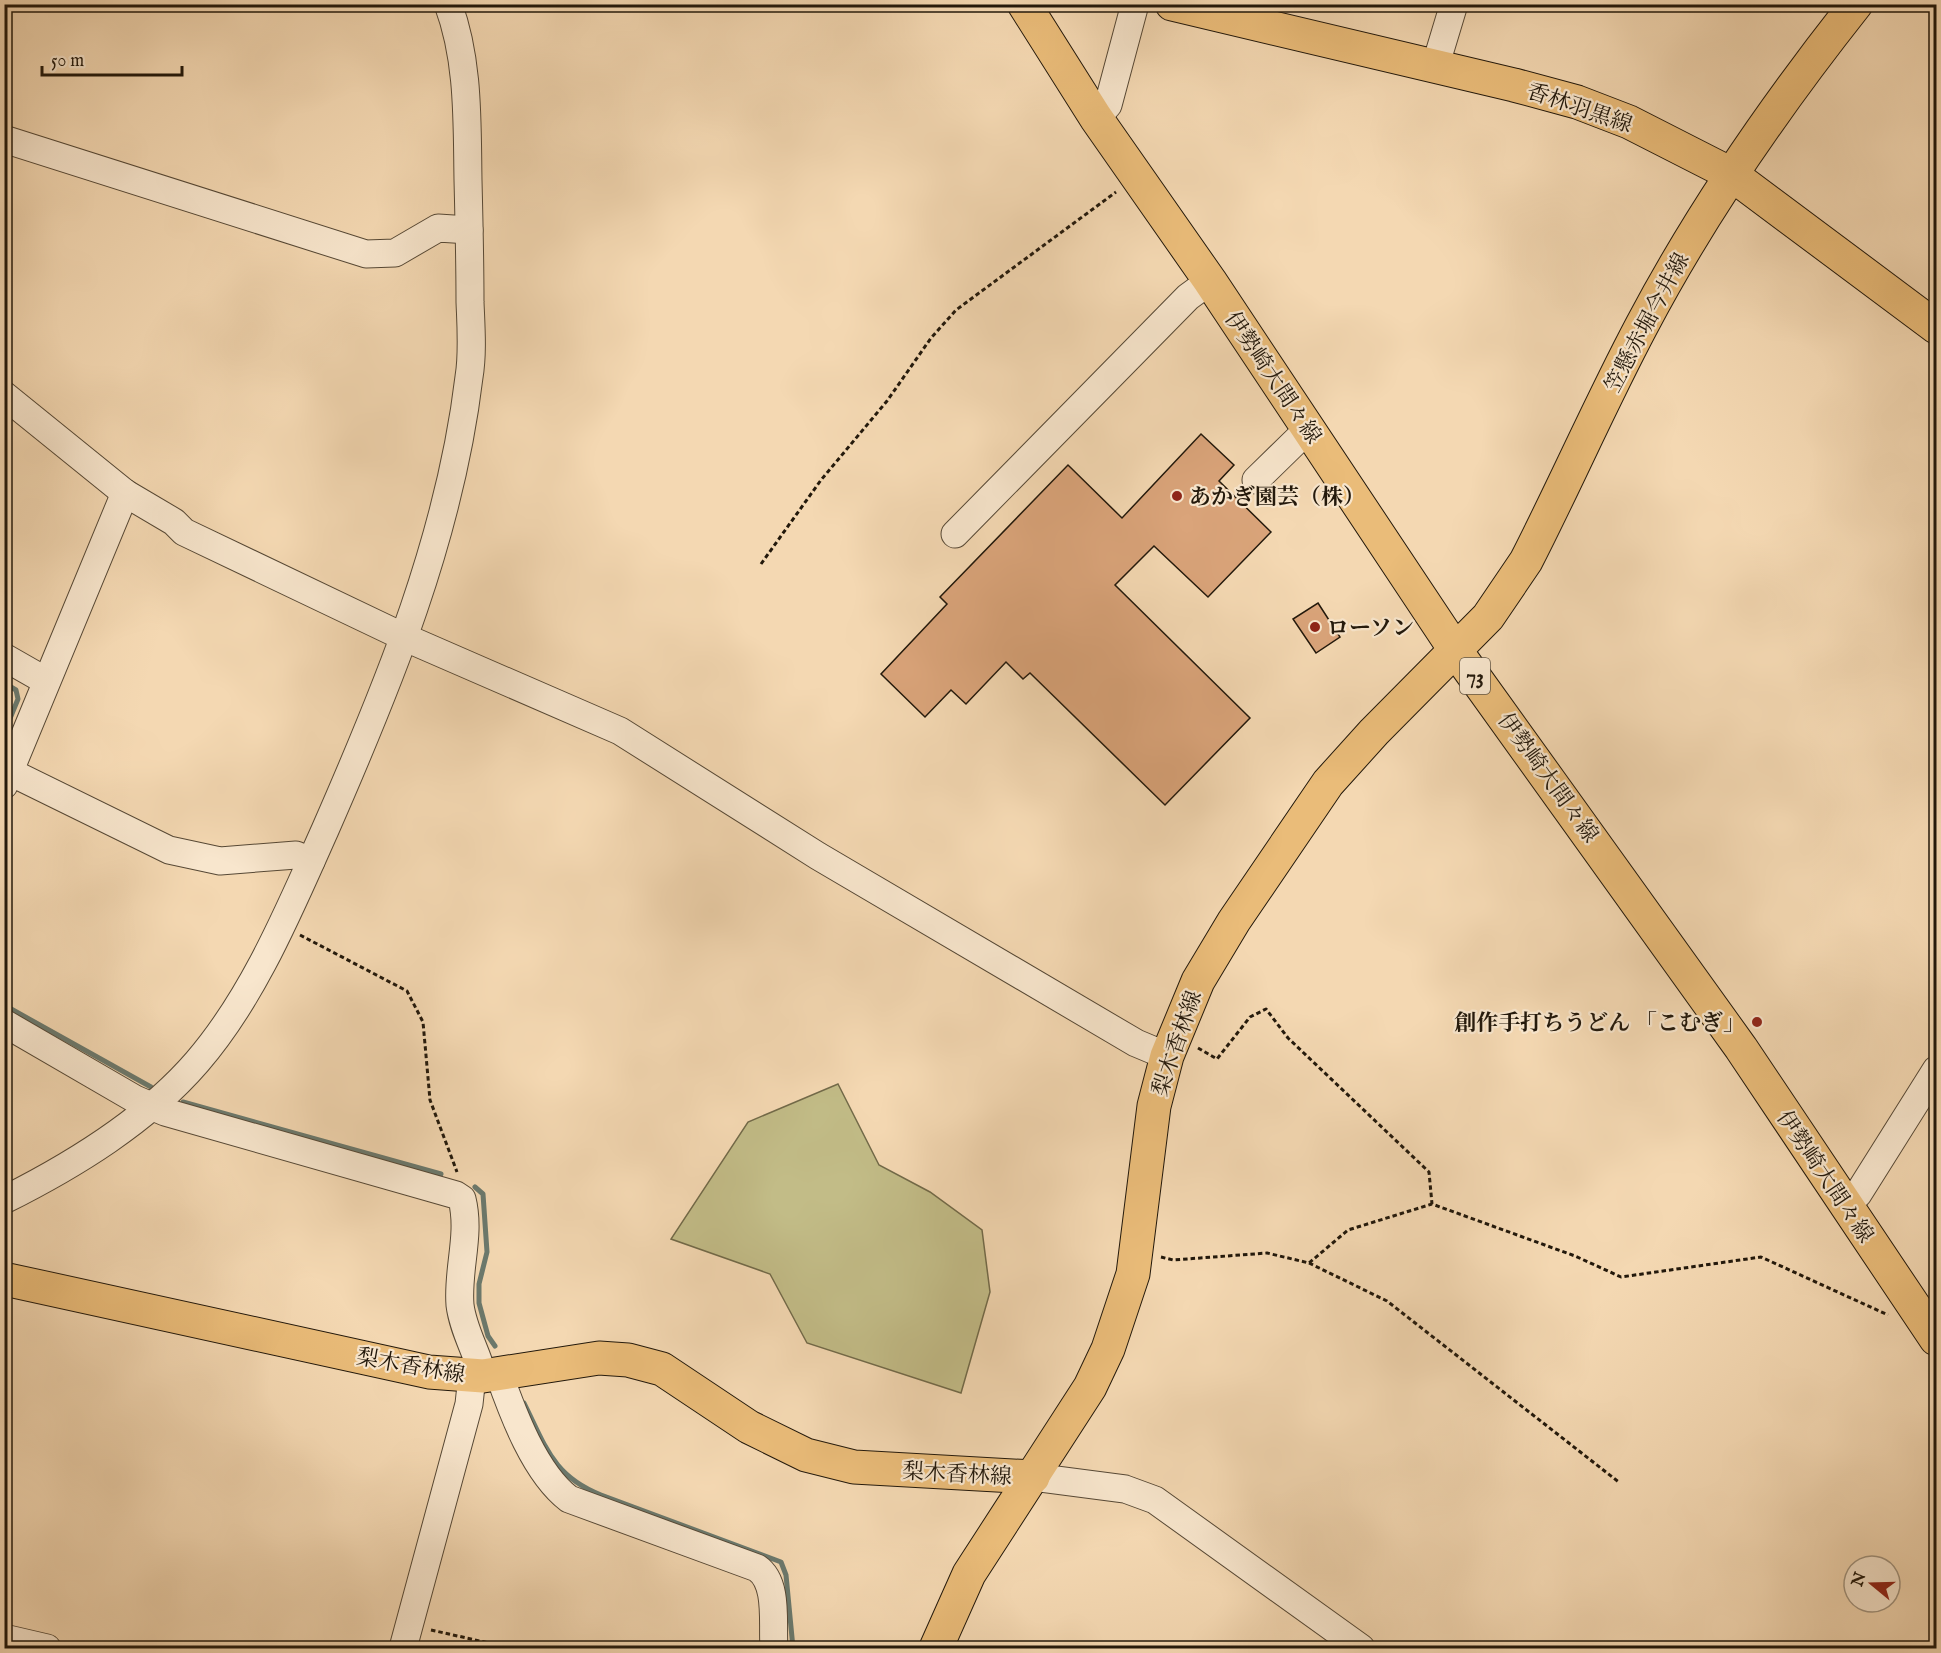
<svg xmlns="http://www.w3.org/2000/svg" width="1941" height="1653" font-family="'IM FELL English','Noto Serif JP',serif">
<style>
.green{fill:#c2bc87;stroke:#726a49;stroke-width:1.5}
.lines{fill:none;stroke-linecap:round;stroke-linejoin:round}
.stream{stroke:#6b796d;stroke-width:5}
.building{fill:#daa47a;stroke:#22180b;stroke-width:1.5}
.minor-casing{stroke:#564835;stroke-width:29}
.major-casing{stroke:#22180b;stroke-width:35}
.path{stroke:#22180b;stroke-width:3;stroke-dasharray:4.5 3;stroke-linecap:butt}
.minor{stroke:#f8e6cd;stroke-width:27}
.major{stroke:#eabc79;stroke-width:33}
.poi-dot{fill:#8f2418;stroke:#f8e6cd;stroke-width:2}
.labels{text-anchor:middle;stroke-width:4.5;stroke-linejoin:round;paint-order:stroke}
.shield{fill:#f8e6cd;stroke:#625645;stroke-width:1.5}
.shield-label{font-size:21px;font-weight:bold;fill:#22180b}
.street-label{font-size:22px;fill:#22180b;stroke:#f8e6cd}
.poi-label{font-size:22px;font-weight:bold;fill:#22180b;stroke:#f8e6cd;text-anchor:start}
</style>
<rect width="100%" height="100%" fill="#f4d8b2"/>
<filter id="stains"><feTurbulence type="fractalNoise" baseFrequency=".00333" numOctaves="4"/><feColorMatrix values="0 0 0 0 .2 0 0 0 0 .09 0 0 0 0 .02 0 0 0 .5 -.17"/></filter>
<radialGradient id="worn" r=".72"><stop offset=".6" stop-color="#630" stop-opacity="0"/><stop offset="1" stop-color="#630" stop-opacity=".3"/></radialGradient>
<path class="green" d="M838 1084 879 1165 930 1192 982 1230 990 1292 961 1393 807 1343 770 1274 671 1239 748 1122Z"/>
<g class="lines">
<g class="stream">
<path d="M4 683 16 690 18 699 4 733"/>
<path d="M4 1005 151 1087"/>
<path d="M183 1102 441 1174"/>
<path d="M475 1187 483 1194 487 1252 479 1284V1303L488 1336 495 1346"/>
<path d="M524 1403C546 1447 553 1476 601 1495L781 1562 786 1575 793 1648"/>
</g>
</g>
<g class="building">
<path d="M1201 434 1234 465 1219 481 1271 532 1208 597 1154 546 1115 585 1250 718 1165 805 1030 673 1023 679 1006 662 966 704 951 690 925 717 881 674 947 604 940 597 1068 465 1122 518Z"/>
<path d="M1318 603 1340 637 1316 653 1293 619Z"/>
</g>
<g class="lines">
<g class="minor-casing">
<g id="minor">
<path d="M1435 67 1454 4"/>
<path d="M1096 118 1108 105 1135 4"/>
<path d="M4 139 366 254 395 253 438 228 469 230"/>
<path d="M4 395 125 493 174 522 184 532 406 638 620 731 818 856 1136 1043 1167 1056"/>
<path d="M1256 480 1299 438 1310 431"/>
<path d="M955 534 1188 297 1210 281"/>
<path d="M4 657 46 681"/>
<path d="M10 772 169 850 220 861 296 855 311 861"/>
<path d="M4 785 125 493"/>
<path d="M4 1023 135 1099 165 1112 456 1195 462 1199C471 1235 457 1269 460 1305 463 1330 477 1352 483 1376"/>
<path d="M4 1200C74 1165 146 1121 197 1062 254 996 290 908 325 830 389 684 450 536 469 377 473 353 471 327 470 302 470 261 469 220 468 180 467 121 469 60 448 4"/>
<path d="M1845 1207 1858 1194 1936 1070"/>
<path d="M499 1374C513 1414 535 1473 569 1499L757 1568C779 1583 772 1624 774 1648"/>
<path d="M1033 1477 1125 1489 1155 1500 1361 1648"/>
<path d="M4 1638 47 1648"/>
<path d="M403 1648 469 1404 472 1376"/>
</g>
</g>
<g class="major-casing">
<g id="major">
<path d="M1024 4 1096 118 1210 281 1456 651 1741 1048 1936 1339"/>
<path d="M1172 4 1514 85 1577 102 1629 122 1731 174 1936 327"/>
<path d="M4 1279 429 1372 483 1376 599 1358 628 1360 662 1369 749 1427 806 1455 854 1467 1033 1477"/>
<path d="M936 1648 969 1574 1090 1387 1108 1349 1133 1274 1154 1106 1167 1056 1198 981 1234 921 1328 783 1374 732 1488 617 1526 561C1566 483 1601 402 1642 325 1702 211 1776 105 1856 4"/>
</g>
</g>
<g class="path">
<path d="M761 564 821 480 887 401 931 338 956 310 1116 192"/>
<path d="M300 935 407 991 423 1022 430 1100 457 1172"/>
<path d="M1198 1048 1217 1059 1250 1017 1266 1009 1288 1038 1429 1172 1432 1204"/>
<path d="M1161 1257 1173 1260 1267 1253 1309 1263 1348 1230 1432 1204 1575 1256 1621 1277 1761 1257 1888 1315"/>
<path d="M1309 1263 1387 1301 1620 1483"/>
<path d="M431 1630 511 1648"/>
</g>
<use href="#minor" class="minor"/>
<use href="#major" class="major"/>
</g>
<g class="poi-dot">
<circle cx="1177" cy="496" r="6"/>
<circle cx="1315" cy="627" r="6"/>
<circle cx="1757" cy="1022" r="6"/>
</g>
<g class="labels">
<rect class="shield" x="1460" y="658" width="30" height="36" rx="4.5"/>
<g class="shield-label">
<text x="1475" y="683">73</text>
</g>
<g class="street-label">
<text transform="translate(1580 107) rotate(19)" y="8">香林羽黒線</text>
<text transform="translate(1646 322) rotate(-62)" y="8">笠懸赤堀今井線</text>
<text transform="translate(1274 377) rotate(56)" y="8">伊勢崎大間々線</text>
<text transform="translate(1549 777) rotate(54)" y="8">伊勢崎大間々線</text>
<text transform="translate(1176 1043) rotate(-71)" y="8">梨木香林線</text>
<text transform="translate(1826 1176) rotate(56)" y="8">伊勢崎大間々線</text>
<text transform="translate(411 1365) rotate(10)" y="8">梨木香林線</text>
<text transform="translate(957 1473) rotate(3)" y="8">梨木香林線</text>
</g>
<g class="poi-label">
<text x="1189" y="504">あかぎ園芸（株）</text>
<text x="1327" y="635">ローソン</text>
<text x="1745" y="1030" text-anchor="end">創作手打ちうどん 「こむぎ」</text>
</g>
</g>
<rect width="1941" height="1653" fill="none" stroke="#f4d8b2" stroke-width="24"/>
<rect x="6" y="6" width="1929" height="1641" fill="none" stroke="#22180b" stroke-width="3"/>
<rect x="12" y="12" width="1917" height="1629" fill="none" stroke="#22180b" stroke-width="1.5"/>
<g transform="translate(1872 1584) rotate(289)"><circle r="28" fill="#f8e6cd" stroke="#a2947f" stroke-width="1.5"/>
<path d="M0-4.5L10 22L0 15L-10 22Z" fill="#8f2418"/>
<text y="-9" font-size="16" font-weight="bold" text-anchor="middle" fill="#22180b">N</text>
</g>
<path d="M42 66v9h140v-9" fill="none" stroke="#22180b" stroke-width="3"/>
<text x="51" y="66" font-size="18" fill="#22180b" stroke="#f8e6cd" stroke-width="4.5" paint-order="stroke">50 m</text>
<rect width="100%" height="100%" filter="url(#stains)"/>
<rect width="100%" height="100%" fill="url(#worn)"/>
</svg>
